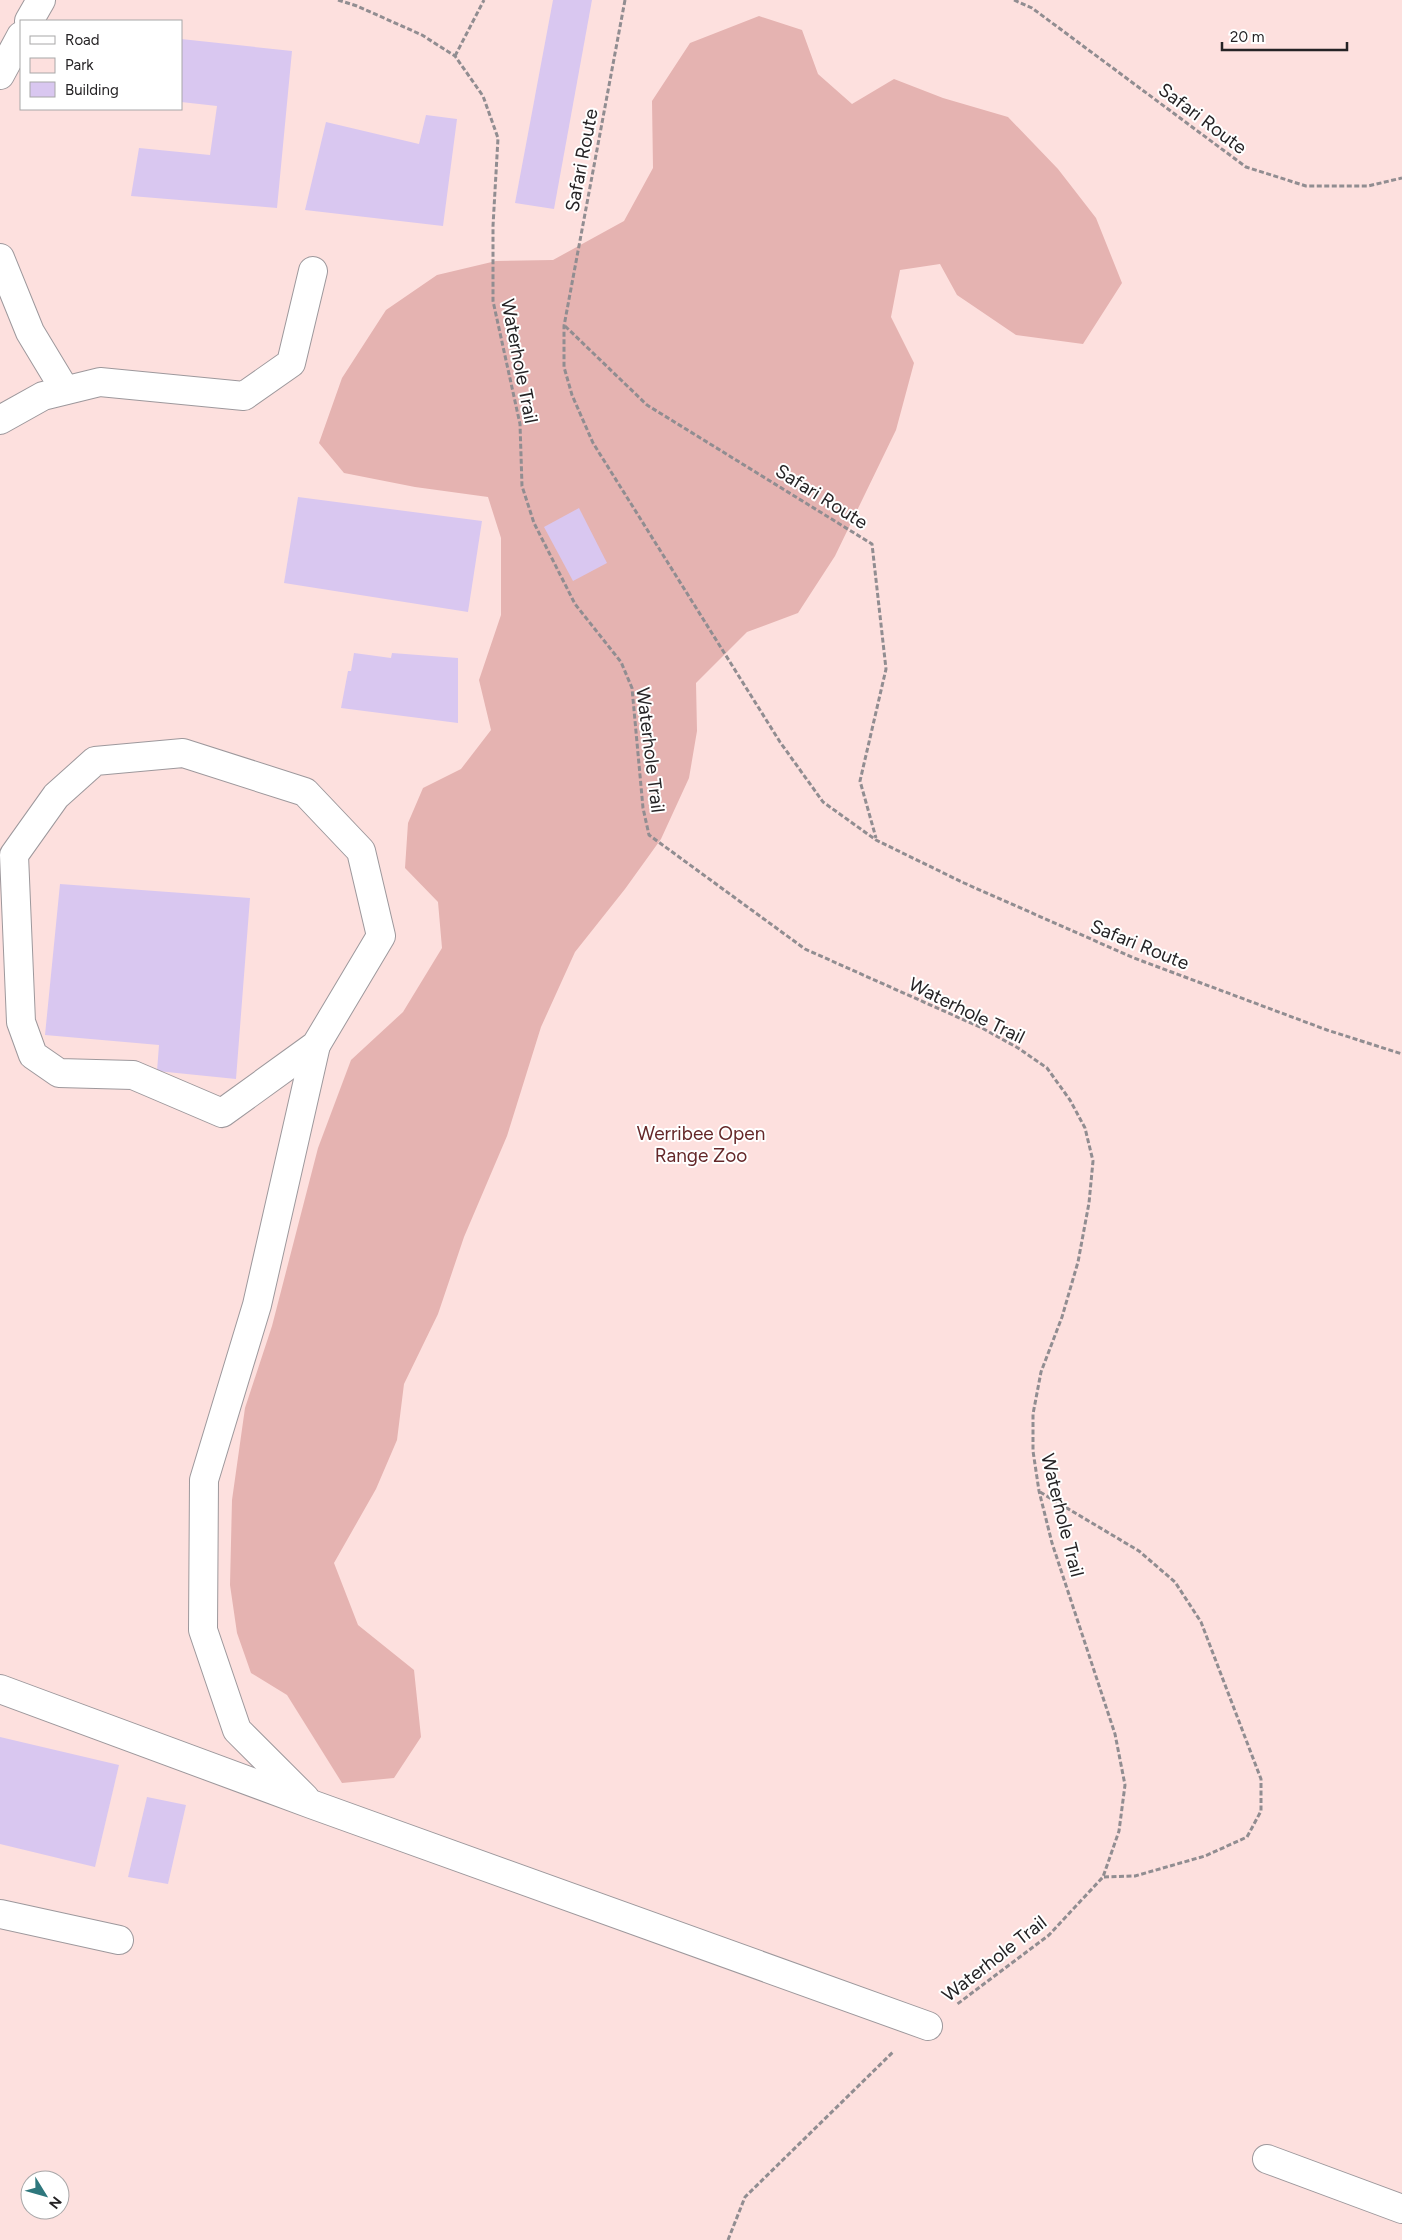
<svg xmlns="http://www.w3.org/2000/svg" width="1402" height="2240" font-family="Figtree,sans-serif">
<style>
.green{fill:#fde0de;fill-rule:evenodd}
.forest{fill:#e5b3b1}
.building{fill:#d9c7f0}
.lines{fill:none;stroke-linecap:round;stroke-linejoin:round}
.minor-casing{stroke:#9d989c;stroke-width:30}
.path{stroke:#918d91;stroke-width:3;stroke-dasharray:5 2.5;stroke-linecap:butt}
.minor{stroke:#fff;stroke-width:28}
.labels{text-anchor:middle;stroke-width:4;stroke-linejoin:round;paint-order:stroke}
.street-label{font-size:19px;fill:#252325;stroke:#fff}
.park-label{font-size:19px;fill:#652829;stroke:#fff}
</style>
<rect width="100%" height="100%" fill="#fcf6fb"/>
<path class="green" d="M0 0H1402V2240H0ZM21 21H181V109H21ZM30 2180H60V2210H30Z"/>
<path class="forest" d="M759 16 802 30 818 74 852 104 894 79 943 98 1008 117 1058 169 1096 218 1122 283 1083 344 1016 335 957 295 940 264 900 270 891 317 914 363 896 430 835 556 798 613 747 632 696 683 697 731 689 778 661 839 625 889 575 952 541 1027 507 1136 464 1237 438 1314 404 1384 397 1440 376 1489 334 1563 358 1625 414 1670 421 1737 394 1778 342 1783 287 1695 251 1673 237 1633 230 1585 232 1500 245 1408 272 1326 318 1148 351 1060 403 1012 442 948 438 902 405 868 408 823 423 788 461 769 491 730 479 680 501 615V538L488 497 415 487 344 473 319 443 342 378 386 310 437 275 496 261 553 260 624 221 653 168 652 101 690 43Z"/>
<g class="building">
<path d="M553 0H592L554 209 515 203Z"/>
<path d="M181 39 292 51 277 208 131 196 139 148 210 155 217 106 181 102Z"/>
<path d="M426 115 457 119 443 226 305 210 326 122 419 144Z"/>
<path d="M298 497 482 521 468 612 284 583Z"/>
<path d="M579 508 607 563 573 581 544 527Z"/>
<path d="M354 653 391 658 392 653 458 658V723L341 708 348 671H351Z"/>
<path d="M60 884 250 898 236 1079 157 1071 159 1045 45 1035Z"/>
<path d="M0 1737 119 1765 95 1867 0 1844Z"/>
<path d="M147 1797 186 1805 168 1884 128 1877Z"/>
</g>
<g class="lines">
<g class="minor-casing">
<g id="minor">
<path d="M29 21 41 0"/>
<path d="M0 75 21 36"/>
<path d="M0 258 30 332 65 390"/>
<path d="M0 420 43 396 100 382 244 396 291 363 313 271"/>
<path d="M183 753 305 792 361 851 381 936 316 1045 222 1113 133 1075 59 1073 33 1055 21 1022 14 855 56 796 95 761Z"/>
<path d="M0 1689 311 1804 928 2026"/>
<path d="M305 1798 237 1730 203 1630 204 1480 257 1305 316 1045"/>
<path d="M0 1914 119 1940"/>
<path d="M1267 2159 1402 2209"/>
</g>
</g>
<g class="path">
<path d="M338 0 357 6 422 35 455 56 483 96 498 138 493 226V301L520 424 522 486 534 523 575 604 621 662 632 688 643 808 649 835 805 949 982 1028 1018 1048 1047 1068 1070 1100 1085 1128 1093 1161 1089 1203 1078 1262 1062 1317 1041 1372 1033 1414V1451L1039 1491 1052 1543 1115 1734 1125 1785 1119 1831 1103 1877 1049 1935 956 2005"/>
<path d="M625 0 564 326V367L572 395 593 443 780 742 823 802 876 840 964 883 1134 958 1327 1030 1402 1054"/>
<path d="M1014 0 1032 8 1246 167 1306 186H1368L1402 178"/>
<path d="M455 56 484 0"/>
<path d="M565 326 647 405 872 544 886 669 860 781 876 838"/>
<path d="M1040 1492 1139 1551 1175 1582 1201 1622 1261 1779V1811L1247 1837 1205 1856 1135 1876 1103 1877"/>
<path d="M728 2240 745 2197 893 2052"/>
</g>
<use href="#minor" class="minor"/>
</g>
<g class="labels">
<g class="street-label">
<text transform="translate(1203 118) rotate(37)" y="7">Safari Route</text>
<text transform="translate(581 160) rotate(-79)" y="7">Safari Route</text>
<text transform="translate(520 361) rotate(79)" y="7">Waterhole Trail</text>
<text transform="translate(822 496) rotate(32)" y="7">Safari Route</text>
<text transform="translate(651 750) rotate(83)" y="7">Waterhole Trail</text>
<text transform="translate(1140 944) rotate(22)" y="7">Safari Route</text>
<text transform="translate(967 1010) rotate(26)" y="7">Waterhole Trail</text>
<text transform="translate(1063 1515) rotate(76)" y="7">Waterhole Trail</text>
<text transform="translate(994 1958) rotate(-38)" y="7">Waterhole Trail</text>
</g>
<g class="park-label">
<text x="701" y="1140">Werribee Open<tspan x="701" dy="22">Range Zoo</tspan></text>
</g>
</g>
<rect x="20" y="20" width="162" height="90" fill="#ffffff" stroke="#a8a7a8"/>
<rect x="30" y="36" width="25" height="8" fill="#ffffff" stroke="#a8a7a8"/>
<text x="65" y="45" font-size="15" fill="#252325">Road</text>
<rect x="30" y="58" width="25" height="15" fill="#fde0de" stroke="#a8a7a8"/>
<text x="65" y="70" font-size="15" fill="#252325">Park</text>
<rect x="30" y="82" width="25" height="15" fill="#d9c7f0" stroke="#a8a7a8"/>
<text x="65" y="95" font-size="15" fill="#252325">Building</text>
<g transform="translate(45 2195) rotate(127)"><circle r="24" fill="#ffffff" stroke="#a8a7a8"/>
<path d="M0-4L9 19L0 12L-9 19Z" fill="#2e777d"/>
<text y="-8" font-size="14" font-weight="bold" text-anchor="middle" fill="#252325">N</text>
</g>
<path d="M1222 42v8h125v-8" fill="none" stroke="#252325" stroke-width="2.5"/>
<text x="1230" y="42" font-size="15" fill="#252325" stroke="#ffffff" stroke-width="4" paint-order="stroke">20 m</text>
</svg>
